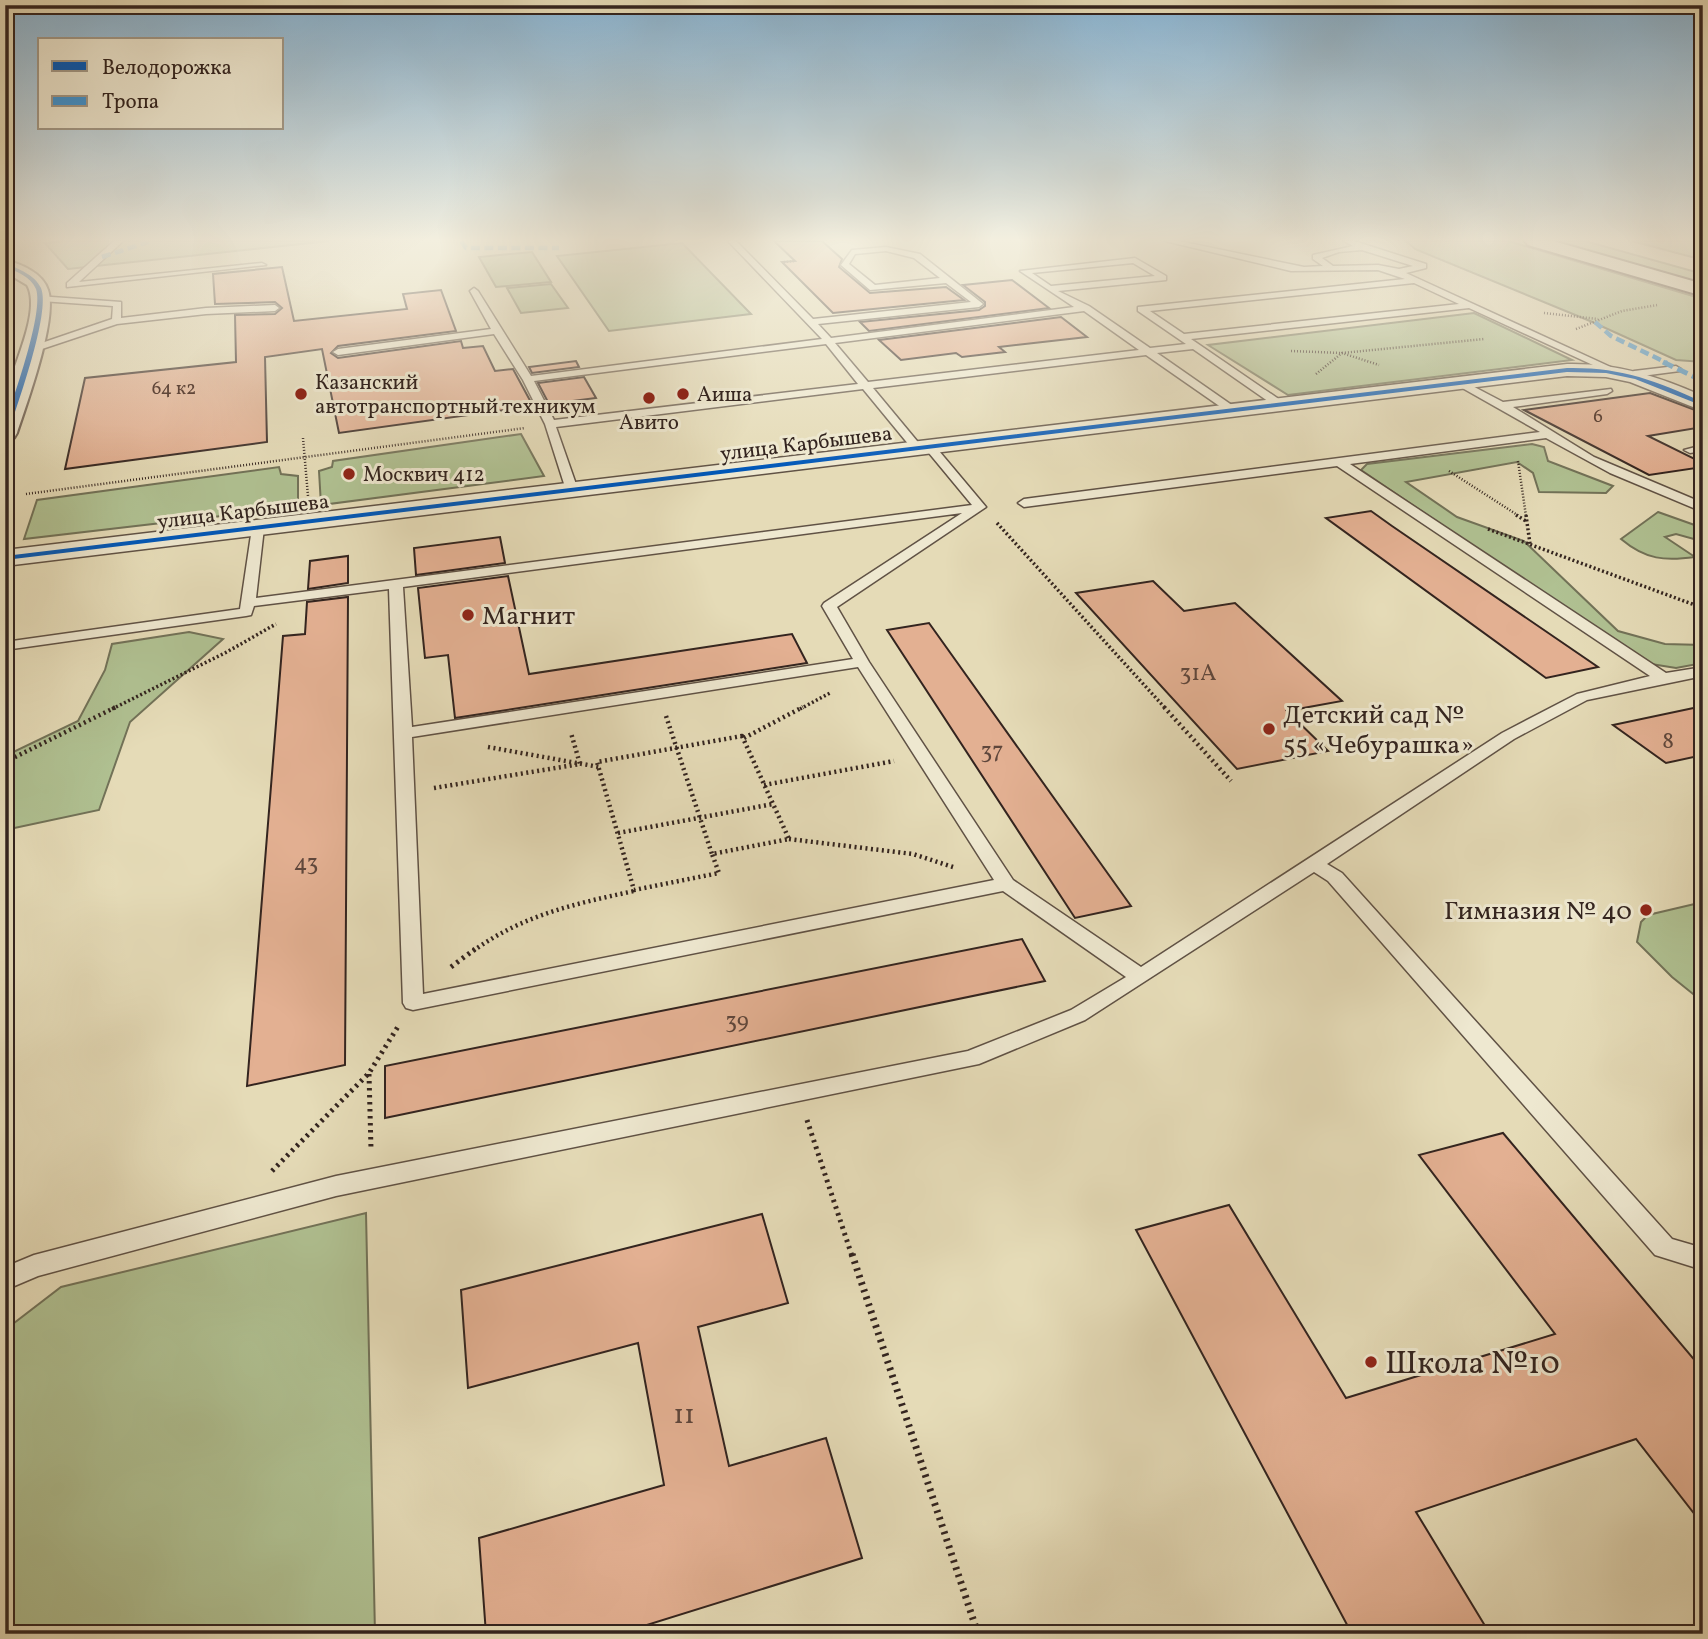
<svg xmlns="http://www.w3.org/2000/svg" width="1708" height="1639" font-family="Vollkorn,serif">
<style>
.green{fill:#b0c192;stroke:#727258;stroke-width:2}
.building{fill:#e3b092;stroke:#33241f;stroke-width:2}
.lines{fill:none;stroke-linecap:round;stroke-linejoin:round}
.service-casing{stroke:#605245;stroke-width:3}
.minor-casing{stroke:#605245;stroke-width:3}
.tertiary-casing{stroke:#605245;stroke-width:4}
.secondary-casing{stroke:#33241f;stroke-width:4}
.path-far4{stroke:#33241f;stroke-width:2.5;stroke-dasharray:1 2;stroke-linecap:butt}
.path-far3{stroke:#33241f;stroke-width:3.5;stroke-dasharray:2 2.5;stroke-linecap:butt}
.path-far2{stroke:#33241f;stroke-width:4.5;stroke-dasharray:2 3.5;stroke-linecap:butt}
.path-far1{stroke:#33241f;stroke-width:5;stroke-dasharray:2.5 4.5;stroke-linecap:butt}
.path{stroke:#33241f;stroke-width:7;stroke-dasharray:2.5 5;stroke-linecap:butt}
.service{fill:#eee8d0;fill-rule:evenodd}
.minor{fill:#eee8d0;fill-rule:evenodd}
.tertiary{fill:#eee8d0;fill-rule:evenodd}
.secondary{fill:#eee8d0;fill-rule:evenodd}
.quiet-far1{stroke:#3d95d5;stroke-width:4.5;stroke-dasharray:9 4.5;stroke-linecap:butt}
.quiet{stroke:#3d95d5;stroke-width:5;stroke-dasharray:11 5;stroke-linecap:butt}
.cycleway-casing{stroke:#eee8d0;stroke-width:5}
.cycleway{fill:#0057b8;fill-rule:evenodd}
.poi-dot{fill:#8f2418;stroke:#eee8d0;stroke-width:2.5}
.labels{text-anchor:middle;stroke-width:6;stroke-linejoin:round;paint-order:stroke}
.far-number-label{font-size:19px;fill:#5f473c}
.far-poi-label{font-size:21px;fill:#33241f;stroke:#eee8d0;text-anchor:start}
.far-street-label{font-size:21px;fill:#33241f;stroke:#eee8d0}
.number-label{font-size:23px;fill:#5f473c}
.poi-label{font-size:26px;fill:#33241f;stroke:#eee8d0;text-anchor:start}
.near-number-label{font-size:28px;fill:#5f473c}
.near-poi-label{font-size:32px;fill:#33241f;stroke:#eee8d0;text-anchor:start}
</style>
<rect width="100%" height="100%" fill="#e5dbb7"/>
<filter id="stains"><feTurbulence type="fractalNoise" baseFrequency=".00286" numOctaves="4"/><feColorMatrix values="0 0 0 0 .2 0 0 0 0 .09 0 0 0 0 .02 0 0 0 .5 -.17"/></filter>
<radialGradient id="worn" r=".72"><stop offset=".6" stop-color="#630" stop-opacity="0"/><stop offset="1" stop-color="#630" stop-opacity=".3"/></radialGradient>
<g class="green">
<path d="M64 241H329L68 269 45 243Z"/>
<path d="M1406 241H1508L1703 299V362L1676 360 1590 321 1415 249Z"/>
<path d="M1545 241H1585L1703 274V286Z"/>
<path d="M1632 241H1703V260Z"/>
<path d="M682 243 751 314 609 331 557 256Z"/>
<path d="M532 252 551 282 496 287 479 257Z"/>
<path d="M551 284 568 308 521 313 507 288Z"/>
<path d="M1474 313 1572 360 1288 395 1208 345Z"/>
<path d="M521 434 544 476 321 505 319 471 332 467 333 461Z"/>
<path d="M1532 444 1544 447 1548 461 1613 486 1606 493 1539 492 1533 473 1517 462 1406 482 1457 517 1524 541 1618 631 1665 644 1703 645V663L1676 668 1645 663 1361 470 1367 464Z"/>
<path d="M279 467 281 474 298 476V507L24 539 37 500Z"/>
<path d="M1658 512 1703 528 1701 541 1676 534 1665 537 1695 557C1665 561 1646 560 1621 539Z"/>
<path d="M189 632 223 639 130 722 99 810 5 830V758L7 755 78 721 105 670 112 644Z"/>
<path d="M1703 902V1002L1672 977 1637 942 1641 922 1648 915Z"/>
<path d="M366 1213 375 1634H5V1330L61 1287Z"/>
</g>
<g class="building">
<path d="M774 241H822L842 259 839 267 870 293 946 287 964 300 833 313 782 262 795 261Z"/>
<path d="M282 267 294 321 407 309 403 294 441 290 456 331 338 346 331 353 338 358 461 341 463 348 483 346 495 371 513 369 533 406 339 433 322 349 265 357 267 442 65 469 85 378 236 362 235 315 275 314 282 308 275 302 215 304 213 274Z"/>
<path d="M1012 280 1049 308 869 331 860 322 979 310 985 306V302L963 285Z"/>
<path d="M1061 317 1087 337 999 347 1005 352 962 357 956 353 901 360 879 340Z"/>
<path d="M576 361 579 367 532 373 529 367Z"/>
<path d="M584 377 596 398 549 404 538 383Z"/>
<path d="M1650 393 1703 413V427L1648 436 1703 463V467L1649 475 1524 410Z"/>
<path d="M1371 511 1392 526 1598 667 1546 678 1326 518Z"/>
<path d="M500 537 505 563 416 575 414 548Z"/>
<path d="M348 556V583L308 589 310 561Z"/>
<path d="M508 576 529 674 792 634 807 663 455 718 448 655 425 658 418 588Z"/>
<path d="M1153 581 1184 611 1235 603 1342 701 1287 711 1328 751 1237 769 1076 593Z"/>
<path d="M348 597 345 1065 247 1086 283 636 305 634 307 602Z"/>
<path d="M929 623 1131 906 1075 918 887 630Z"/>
<path d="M1703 706V755L1666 763 1613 725Z"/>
<path d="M1022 939 1045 981 385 1118V1066Z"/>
<path d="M1503 1133 1703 1370V1525L1636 1439 1416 1512 1490 1634H1352L1136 1230 1229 1205 1346 1398 1555 1334 1419 1155Z"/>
<path d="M762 1214 788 1303 698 1327 729 1466 826 1438 862 1558 618 1634H486L479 1538 664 1485 638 1343 468 1388 461 1290Z"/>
</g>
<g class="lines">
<g class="service-casing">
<g id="service">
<path d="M114 241H123L79 282 262 263 266 265 67 287V283Z"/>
<path d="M728 241H736L813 319 971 302 946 283 870 290 841 265 852 250 886 247 920 254 983 304 979 307 818 324 831 338 1074 307 1020 271 1135 258 1166 276V280L1058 291 1089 306 1150 348 1186 344 1138 311V307L1405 279 1378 270 1291 271 1165 241H1179L1304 267 1323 266 1313 259V255L1353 246 1344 241H1354L1426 264V268L1406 273 1617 370 1608 372 1469 308 1191 339 1283 402V406H1275L1193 349 1157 353 1236 408V412H1228L1146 355 873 388 922 447V451H914L863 389 556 427 578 490 572 494 566 490 545 424 523 380 494 334 338 355 333 352 338 349 491 329 470 291 474 288 478 291 531 376 822 339ZM1362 250 1413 266 1399 269 1378 265 1333 266 1322 258 1339 252ZM886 251 914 258 940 278 875 285 849 264 855 254ZM1133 263 1155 276 1051 286 1032 273ZM1414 283 1459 304 1184 334 1150 311ZM1084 311 1139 350 868 382 835 343ZM826 344 858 384 554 420 534 381Z"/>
<path d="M38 296 121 302V318L206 308 275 305 279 308 275 311 206 314 117 324 30 353 27 352V348L112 319 113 306 41 301 38 300Z"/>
<path d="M1676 366 1681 369 1680 371 1634 377 1629 374 1634 371Z"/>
<path d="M1461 380 1503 402 1611 389 1612 391 1607 394 1513 407 1594 457 1703 503V512L1610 473 1546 438 1350 464 1666 673 1703 667V676L1587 700 1514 739 1327 864 1342 873 1672 1239 1703 1248V1270L1655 1255 1328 881 1314 872 1085 1020 979 1064 336 1196 38 1276 5 1290V1267L34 1255 336 1176 968 1051 1071 1010 1126 977 1003 891 413 1010 406 1008 403 1003 389 589 254 606 251 615 246 616 5 650V642L240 609 252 528 258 524 264 528 256 598 972 505 924 447 934 445 986 507 837 607 869 662 1013 880 1141 967 1502 733 1577 694 1650 676 1337 466 1024 507 1018 503 1024 499 1540 432 1457 385V381ZM962 513 824 603 822 606 853 659 412 727 403 587ZM858 667 994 880 423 994 412 737Z"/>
<path d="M1703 445V451L1690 453 1684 450Z"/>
</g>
</g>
<g class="minor-casing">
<path id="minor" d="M1567 364C1616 363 1658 376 1703 396V411L1630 382 1606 377 1567 376 5 566V550Z"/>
</g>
<g class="tertiary-casing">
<path id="tertiary" d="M5 260C21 264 43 273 48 290 58 318 27 403 17 433L14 438 5 440C5 426 3 410 6 396 11 369 42 311 27 285L5 272Z"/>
</g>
<g class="secondary-casing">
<path id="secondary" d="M1525 241H1553L1703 284V296L1528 245Z"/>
</g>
<g class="path-far4">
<path d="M784 262 795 261"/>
<path d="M1544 313 1598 319"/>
<path d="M1576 329 1622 311 1657 305"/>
<path d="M1291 351 1342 353 1484 339"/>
<path d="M1316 374 1342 353 1379 365"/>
<path d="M303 438 308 496"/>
<path d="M1518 461 1526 516"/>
<path d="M1449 471 1519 516"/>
<path d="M26 494 525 428"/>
</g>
<g class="path-far3">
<path d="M1516 515 1526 521"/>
<path d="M1526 515 1530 544"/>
<path d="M997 523 1166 709"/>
<path d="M1488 529 1703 608"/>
<path d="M112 709 225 653 276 624"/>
<path d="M800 709 830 693"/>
</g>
<g class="path-far2">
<path d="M1164 707 1231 781"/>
<path d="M666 716 712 854"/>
<path d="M742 736 789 839 712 854 719 873 634 890 597 762Z"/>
<path d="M744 738 803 707"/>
<path d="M488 747 599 767"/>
<path d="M5 762 116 707"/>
<path d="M764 785 894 761"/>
<path d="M434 788 580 764 571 733"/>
<path d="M618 833 773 804"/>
<path d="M789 839 913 854 953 867"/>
<path d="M473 951C523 915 574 904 634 891"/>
</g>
<g class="path-far1">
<path d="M451 967 475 949"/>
<path d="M369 1074 371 1149"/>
<path d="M807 1120 852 1256"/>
<path d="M272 1171 369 1073 399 1025"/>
</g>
<path class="path" d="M852 1254 978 1634"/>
<use href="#service" class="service"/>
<use href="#minor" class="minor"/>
<use href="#tertiary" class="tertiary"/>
<use href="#secondary" class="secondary"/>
<g class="quiet-far1">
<path d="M461 241 466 248H559"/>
<path d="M102 257 151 241"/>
<path d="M1595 322 1611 336 1667 363"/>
</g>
<path class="quiet" d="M1663 362 1703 381"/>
<g class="cycleway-casing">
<g id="cycleway">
<path d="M5 264C18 268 35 275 41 288 51 312 17 406 8 433L5 435V422C14 397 44 312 36 289 31 277 16 271 5 267Z"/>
<path d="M1567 368C1621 367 1654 380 1703 402V406L1635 379 1606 373 1567 372 5 560V556Z"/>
</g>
</g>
<use href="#cycleway" class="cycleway"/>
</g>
<linearGradient id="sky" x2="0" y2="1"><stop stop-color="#89b6d6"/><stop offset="0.51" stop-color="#f3efdf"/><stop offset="1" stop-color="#f3efdf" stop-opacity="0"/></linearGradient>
<rect width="1708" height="470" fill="url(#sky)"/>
<g class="poi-dot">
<circle cx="301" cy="394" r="7"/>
<circle cx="683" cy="394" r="7"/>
<circle cx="649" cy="398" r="7"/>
<circle cx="349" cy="474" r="7"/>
<circle cx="468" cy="615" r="7"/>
<circle cx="1269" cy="729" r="7"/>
<circle cx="1646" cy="910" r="7"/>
<circle cx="1371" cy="1362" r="7"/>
</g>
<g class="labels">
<g class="far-number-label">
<text x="174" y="394">64 к2</text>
<text x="1598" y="422">6</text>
</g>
<g class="far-poi-label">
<text x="315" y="389">Казанский<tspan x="315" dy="24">автотранспортный техникум</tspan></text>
<text x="697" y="401">Аиша</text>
<text x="649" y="429" text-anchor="middle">Авито</text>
<text x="363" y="481">Москвич 412</text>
</g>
<g class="far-street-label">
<text transform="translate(806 443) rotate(-7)" y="7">улица Карбышева</text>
<text transform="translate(243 511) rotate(-7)" y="7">улица Карбышева</text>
</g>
<g class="number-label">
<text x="1198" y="680">31А</text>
<text x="1668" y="748">8</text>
<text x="992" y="758">37</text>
<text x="306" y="870">43</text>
<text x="737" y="1028">39</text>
</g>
<g class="poi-label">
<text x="482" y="624">Магнит</text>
<text x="1283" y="723">Детский сад №<tspan x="1283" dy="30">55 «Чебурашка»</tspan></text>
<text x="1632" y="919" text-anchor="end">Гимназия № 40</text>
</g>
<g class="near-number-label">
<text x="684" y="1423">11</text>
</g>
<g class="near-poi-label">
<text x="1385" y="1373">Школа №10</text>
</g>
</g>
<rect width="1708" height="1639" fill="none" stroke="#e5dbb7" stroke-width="28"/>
<rect x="7" y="7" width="1694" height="1625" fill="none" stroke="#33241f" stroke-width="3.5"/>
<rect x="14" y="14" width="1680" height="1611" fill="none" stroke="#33241f" stroke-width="2"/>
<rect x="38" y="38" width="245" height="91" fill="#eee8d0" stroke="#a39a89" stroke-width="2"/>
<rect x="52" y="61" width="35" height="10" fill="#0057b8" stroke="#a39a89" stroke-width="2"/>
<text x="102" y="74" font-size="21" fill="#33241f">Велодорожка</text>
<rect x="52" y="96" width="35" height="10" fill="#3d95d5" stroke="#a39a89" stroke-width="2"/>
<text x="102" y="108" font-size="21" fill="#33241f">Тропа</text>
<rect width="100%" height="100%" filter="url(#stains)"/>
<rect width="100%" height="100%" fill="url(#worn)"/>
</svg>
